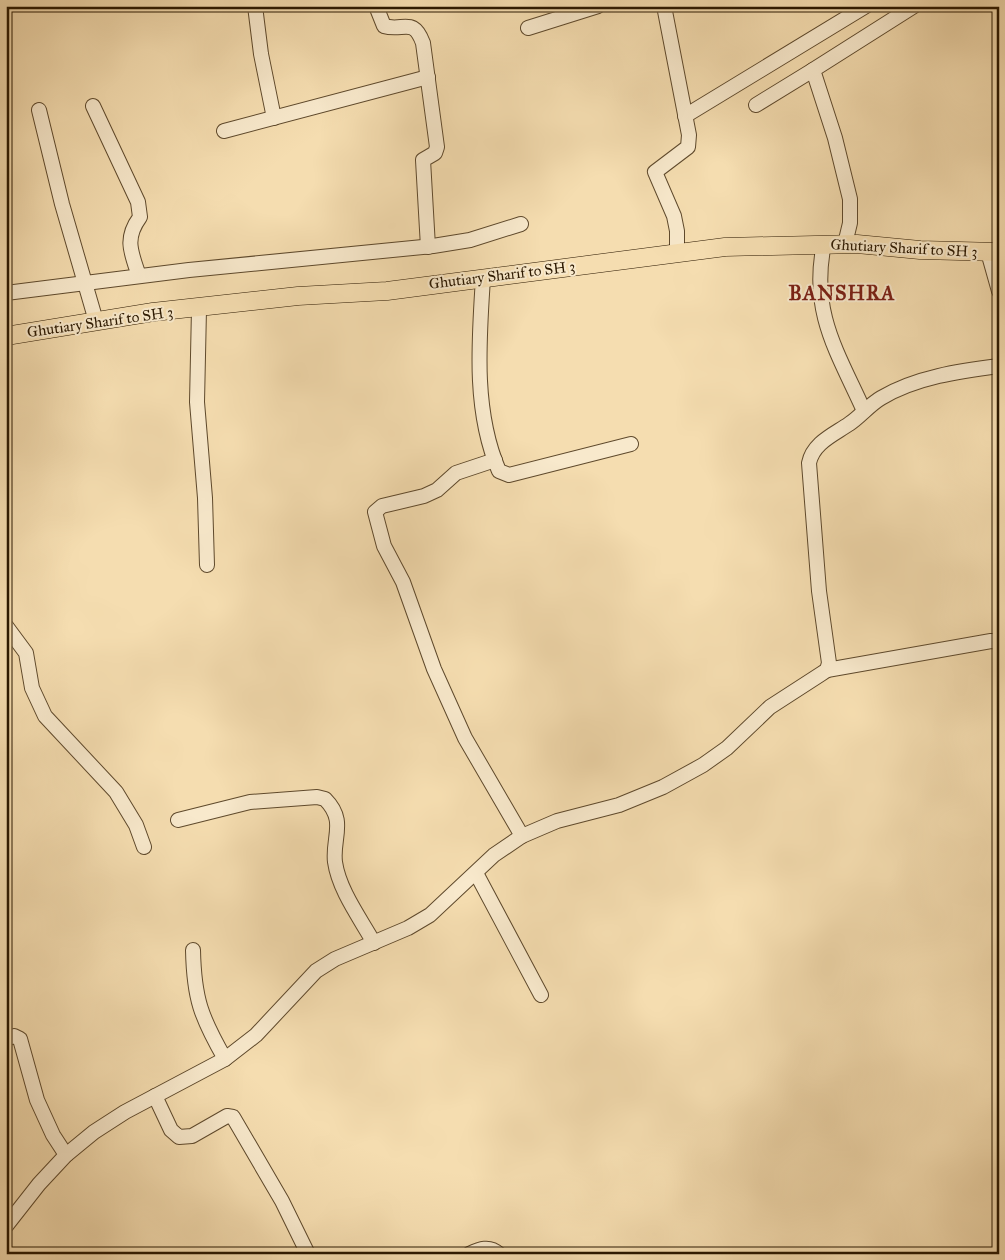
<svg xmlns="http://www.w3.org/2000/svg" width="1005" height="1260" font-family="'IM FELL Great Primer',serif">
<style>
.lines{fill:none;stroke-linecap:round;stroke-linejoin:round}
.minor-casing{stroke:#5e492c;stroke-width:16}
.major-casing{stroke:#2b1800;stroke-width:19}
.minor{stroke:#f8e9cc;stroke-width:14}
.major{stroke:#f5ddb0;stroke-width:18}
.labels{text-anchor:middle;stroke-width:4;stroke-linejoin:round;paint-order:stroke}
.street-label{font-size:15px;fill:#2b1800;stroke:#f8e9cc}
.district-label{font-size:20px;font-weight:bold;letter-spacing:1px;fill:#7a1f14;stroke:#f8e9cc}
</style>
<rect width="100%" height="100%" fill="#f5ddb0"/>
<filter id="stains"><feTurbulence type="fractalNoise" baseFrequency=".004" numOctaves="4"/><feColorMatrix values="0 0 0 0 .2 0 0 0 0 .09 0 0 0 0 .02 0 0 0 .5 -.17"/></filter>
<radialGradient id="worn" r=".72"><stop offset=".6" stop-color="#630" stop-opacity="0"/><stop offset="1" stop-color="#630" stop-opacity=".3"/></radialGradient>
<g class="lines">
<g class="minor-casing">
<g id="minor">
<path d="M255 6 261 54 274 118"/>
<path d="M376 6 384 26C403 32 413 16 423 43L437 147 435 153 423 160 428 247"/>
<path d="M664 6 689 135 688 147 655 172 674 216 677 231V253"/>
<path d="M528 28 598 6"/>
<path d="M756 105 813 70"/>
<path d="M93 106 138 202 140 217C124 239 131 252 139 276"/>
<path d="M39 110 62 204 96 321"/>
<path d="M685 116 866 6"/>
<path d="M224 131 428 77"/>
<path d="M824 244C810 312 837 351 864 411"/>
<path d="M845 244 850 223V199L835 138 813 70 914 6"/>
<path d="M988 252 999 291"/>
<path d="M483 278C479 341 473 411 499 471L509 475 631 444"/>
<path d="M6 293 189 270 433 246 470 240 521 224"/>
<path d="M199 309 197 402 205 498 207 565"/>
<path d="M495 460 456 473 437 490 424 496 382 506 375 512 384 546 403 582 434 669 465 738 522 836"/>
<path d="M6 626 26 653 32 688 45 716 116 792 136 825 144 847"/>
<path d="M827 670 991 641 999 642"/>
<path d="M178 820 250 802 317 797 325 799C347 821 332 838 335 862 339 890 360 918 374 943"/>
<path d="M476 873 541 995"/>
<path d="M193 950C194 999 201 1017 225 1059"/>
<path d="M6 1039 14 1036 20 1039 37 1100 53 1135 66 1155"/>
<path d="M155 1096 171 1130 179 1137 192 1136 227 1116 233 1117 282 1201 308 1254"/>
<path d="M6 1226 39 1184 66 1155 94 1132 125 1112 225 1059 256 1035 316 971 335 959 408 928 430 915 494 855 522 836 557 821 619 805 663 787 703 765 727 748 770 707 821 674 827 670 829 663 819 591 809 463C813 443 833 435 849 424 860 417 869 405 881 398 916 377 960 371 999 366"/>
<path d="M469 1254C480 1249 489 1245 499 1254"/>
</g>
</g>
<g class="major-casing">
<path id="major" d="M6 336 153 312 298 296 387 291 725 247 857 244 920 250 999 252"/>
</g>
<use href="#minor" class="minor"/>
<use href="#major" class="major"/>
</g>
<g class="labels">
<g class="street-label">
<text transform="translate(904 248) rotate(3)" y="5">Ghutiary Sharif to SH 3</text>
<text transform="translate(502 275) rotate(-7)" y="5">Ghutiary Sharif to SH 3</text>
<text transform="translate(100 322) rotate(-8)" y="5">Ghutiary Sharif to SH 3</text>
</g>
<g class="district-label">
<text x="842" y="300">BANSHRA</text>
</g>
</g>
<rect width="1005" height="1260" fill="none" stroke="#f5ddb0" stroke-width="25"/>
<rect x="8" y="8" width="990" height="1245" fill="none" stroke="#2b1800" stroke-width="2.5"/>
<rect x="12" y="12" width="980" height="1235" fill="none" stroke="#2b1800"/>
<rect width="100%" height="100%" filter="url(#stains)"/>
<rect width="100%" height="100%" fill="url(#worn)"/>
</svg>
